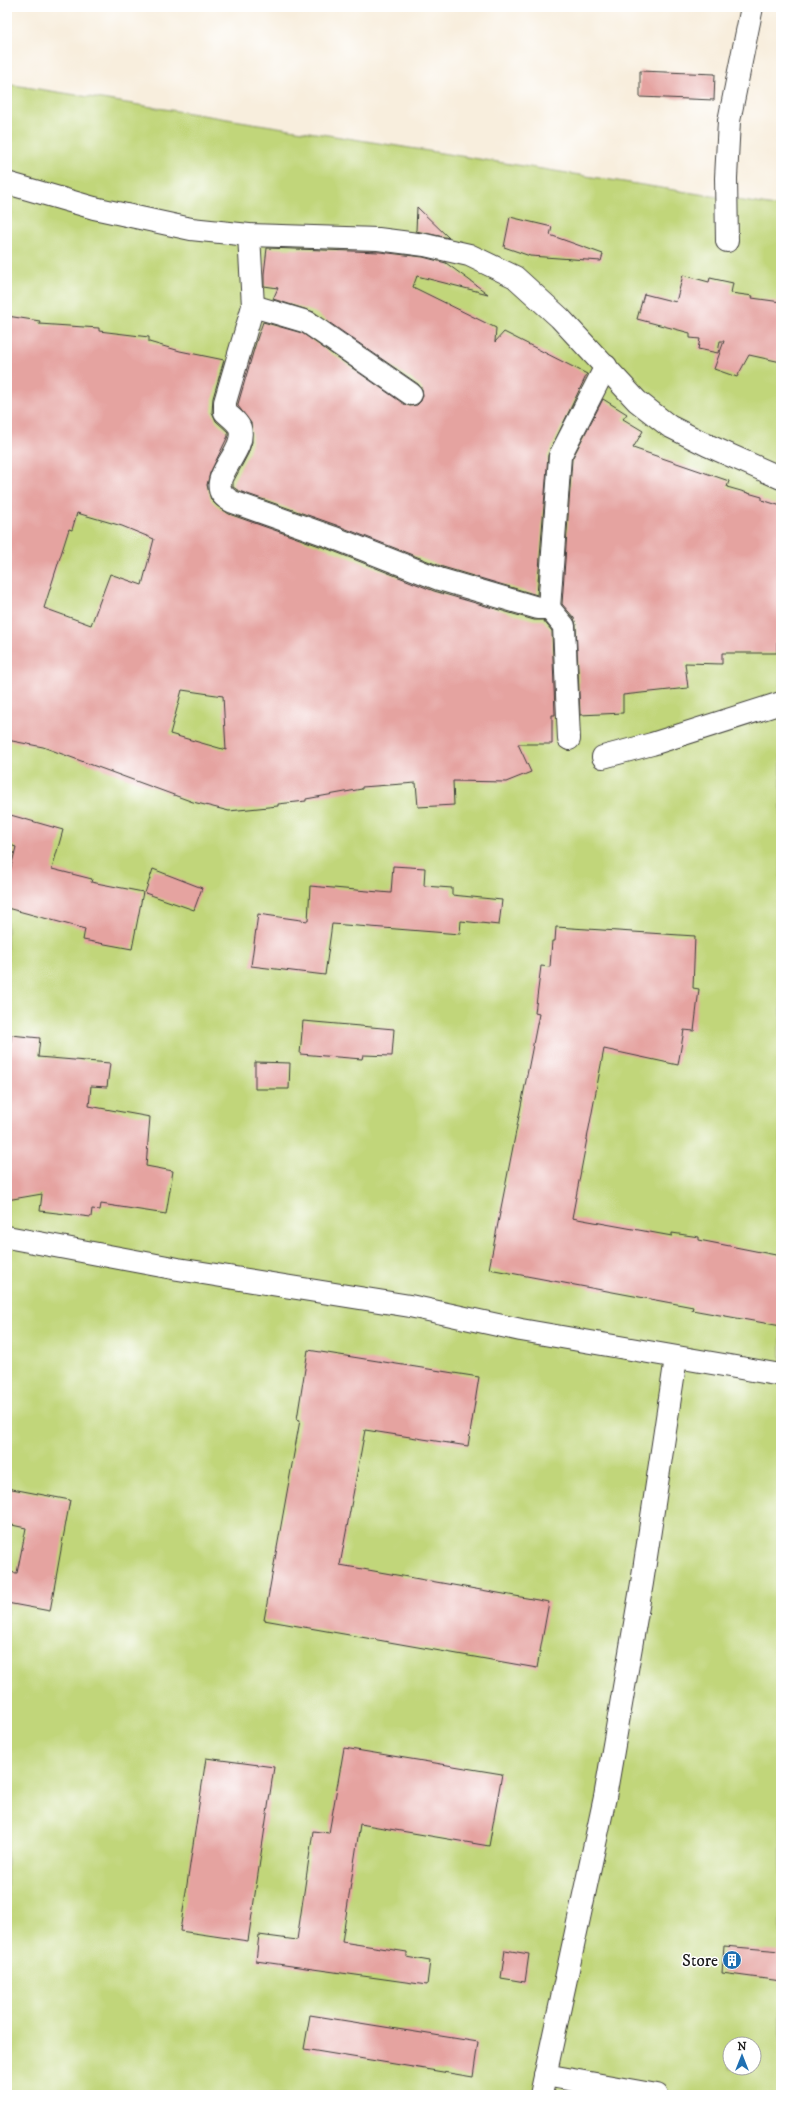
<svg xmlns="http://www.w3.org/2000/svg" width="788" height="2102" font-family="'IM FELL DW Pica',serif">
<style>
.green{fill:#c1d67a;stroke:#6e794b;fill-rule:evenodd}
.building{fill:#e5a3a0;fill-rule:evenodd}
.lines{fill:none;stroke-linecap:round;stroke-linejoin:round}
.street-casing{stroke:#3d3c39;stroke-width:24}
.street{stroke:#fff;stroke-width:22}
.labels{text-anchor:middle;stroke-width:3;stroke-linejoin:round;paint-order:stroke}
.poi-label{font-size:17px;fill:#1c1c1c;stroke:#fff;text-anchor:end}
</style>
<rect width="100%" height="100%" fill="#fff"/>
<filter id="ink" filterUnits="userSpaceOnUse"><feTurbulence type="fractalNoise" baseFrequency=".025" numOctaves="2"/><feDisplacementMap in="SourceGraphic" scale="8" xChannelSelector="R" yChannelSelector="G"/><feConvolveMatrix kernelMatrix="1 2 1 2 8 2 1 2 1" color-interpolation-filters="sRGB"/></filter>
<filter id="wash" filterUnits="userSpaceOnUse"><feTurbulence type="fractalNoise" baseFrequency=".012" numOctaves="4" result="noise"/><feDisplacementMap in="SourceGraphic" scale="16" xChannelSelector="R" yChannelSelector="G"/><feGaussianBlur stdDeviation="0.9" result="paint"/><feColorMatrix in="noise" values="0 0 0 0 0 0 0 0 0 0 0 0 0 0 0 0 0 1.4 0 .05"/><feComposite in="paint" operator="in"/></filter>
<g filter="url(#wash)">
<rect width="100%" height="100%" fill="#f8eedd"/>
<path class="green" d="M7 84 781 207V2095H7ZM730 2044H754V2068H730Z"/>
<g id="blocks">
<g class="building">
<path d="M640 71 715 74 714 100 640 97Z"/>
<path d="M417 207 449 238 416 231Z"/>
<path d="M510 217 552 227 550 235 603 254 601 261 530 256 504 247Z"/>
<path d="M267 248 380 252 423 257 446 263 488 294 417 276 413 287 496 328 495 342 504 332 587 374 548 455 537 595 443 567 336 525 239 491 233 487V482L248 454 252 442 251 423 238 406V404L257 339 263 322 302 333 404 404 410 406 417 405 421 401 423 395 422 389 418 384 314 312 273 299 278 288 264 286V274Z"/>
<path d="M683 275 709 282 710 278 733 283 731 293 753 296 752 298 781 302V362L749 355 737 377 714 369 724 341H720L718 353 698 349 700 339 690 338V333L637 319 644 294 676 302Z"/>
<path d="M7 316 40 321 39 324 99 328V331L149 337V342L180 351 224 360 213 398 212 412 216 421 228 432V436L210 473 207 485 211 500 216 505 229 514 328 549 434 591 534 620H543L552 631 555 715H552V744H518L531 772 506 782 453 781 454 805 418 807 416 783 362 787V789L306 799V801L278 804V806L229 811 193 802 43 747 7 740ZM77 513 122 526 154 539 142 585 110 574 91 625 44 608 69 529 72 530ZM182 690 223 696 226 750 170 734Z"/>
<path d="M603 399 627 414 623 419 643 431 633 448 729 481 727 487 762 497V500L781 506V641L777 642V653H722V664L685 663 688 688 623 695V713L580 715 576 625 574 618 562 604 572 459Z"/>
<path d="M7 814 63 830 52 869 92 879 91 882 143 892 132 949 83 940 85 929 7 908V883L16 847 7 844Z"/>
<path d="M393 866 425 868 424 886 452 888V895L502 900 499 925 461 921 460 934 332 924 325 975 251 966 258 914 308 921 310 886 391 893Z"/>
<path d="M153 869 202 888 194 910 145 893Z"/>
<path d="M556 927 695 936 693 988 699 989 694 1031 684 1030 678 1065 604 1049 572 1218 672 1236V1233L699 1237V1240L781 1256V1326L692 1310 693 1307 489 1269 539 1014 535 1013 541 966 550 967 552 941H555Z"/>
<path d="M303 1021 394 1029 392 1056 363 1055 362 1059 300 1054Z"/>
<path d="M11 1035 40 1038 38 1057 110 1063 107 1087 91 1086 89 1106 150 1117 146 1166 173 1171 166 1214 101 1204 100 1210 92 1209 91 1217 40 1211 42 1194 7 1200V1054H10Z"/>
<path d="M255 1062 290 1063 289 1089H255Z"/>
<path d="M308 1350 479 1377 468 1446 365 1430 340 1565 549 1602 537 1668 264 1620 300 1420 297 1419Z"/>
<path d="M7 1488 70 1500 50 1611 7 1603V1572L17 1573 26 1528 7 1524Z"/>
<path d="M344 1748 502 1774 489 1846 360 1824 342 1942 407 1952V1957L430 1961 427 1985 256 1961 259 1935 297 1940 313 1831 329 1833Z"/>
<path d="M206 1758 274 1767 248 1941 180 1931Z"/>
<path d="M724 1946 781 1951V1981L722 1973Z"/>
<path d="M505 1950 529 1954 525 1982 501 1978Z"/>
<path d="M310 2015 478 2042 473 2077 304 2049Z"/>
</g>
</g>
</g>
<g filter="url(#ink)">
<use href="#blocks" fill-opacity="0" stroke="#3d3c39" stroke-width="1"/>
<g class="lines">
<g class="street-casing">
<g id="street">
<path d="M7 183 94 208 191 229 249 235 378 239 425 245 469 255 515 277 560 318 637 401 669 426 707 445 781 478"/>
<path d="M249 235 253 306 225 402V412C230 417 237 421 240 428 248 454 196 485 233 502L332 537 439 579 538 608H549L560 456 606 366"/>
<path d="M727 241 726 178 729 121 752 7"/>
<path d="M253 306 307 322 411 394"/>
<path d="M549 608 564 626 569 739"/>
<path d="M603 757 652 744 781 703"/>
<path d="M7 1237 178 1269 410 1306 521 1330 781 1375"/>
<path d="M545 2075 657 2095"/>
<path d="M541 2095 605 1797 642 1583 676 1358"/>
</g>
</g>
<use href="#street" class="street"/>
</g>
</g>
<defs>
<g id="building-disc" transform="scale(1)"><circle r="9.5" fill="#1f6fb2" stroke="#fff"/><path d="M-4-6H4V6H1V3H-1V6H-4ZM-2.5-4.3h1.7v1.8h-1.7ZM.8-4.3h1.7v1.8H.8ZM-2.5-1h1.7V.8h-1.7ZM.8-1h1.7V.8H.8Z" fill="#fff"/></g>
</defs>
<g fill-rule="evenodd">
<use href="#building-disc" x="732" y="1960"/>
</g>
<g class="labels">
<g class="poi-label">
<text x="718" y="1966">Store</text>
</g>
</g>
<rect width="788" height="2102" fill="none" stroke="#fff" stroke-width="24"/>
<g transform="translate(742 2056)"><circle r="19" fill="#ffffff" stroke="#a4a4a4"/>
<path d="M0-3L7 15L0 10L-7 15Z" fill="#1f6fb2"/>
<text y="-6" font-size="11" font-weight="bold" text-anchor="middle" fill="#1c1c1c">N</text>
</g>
</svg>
